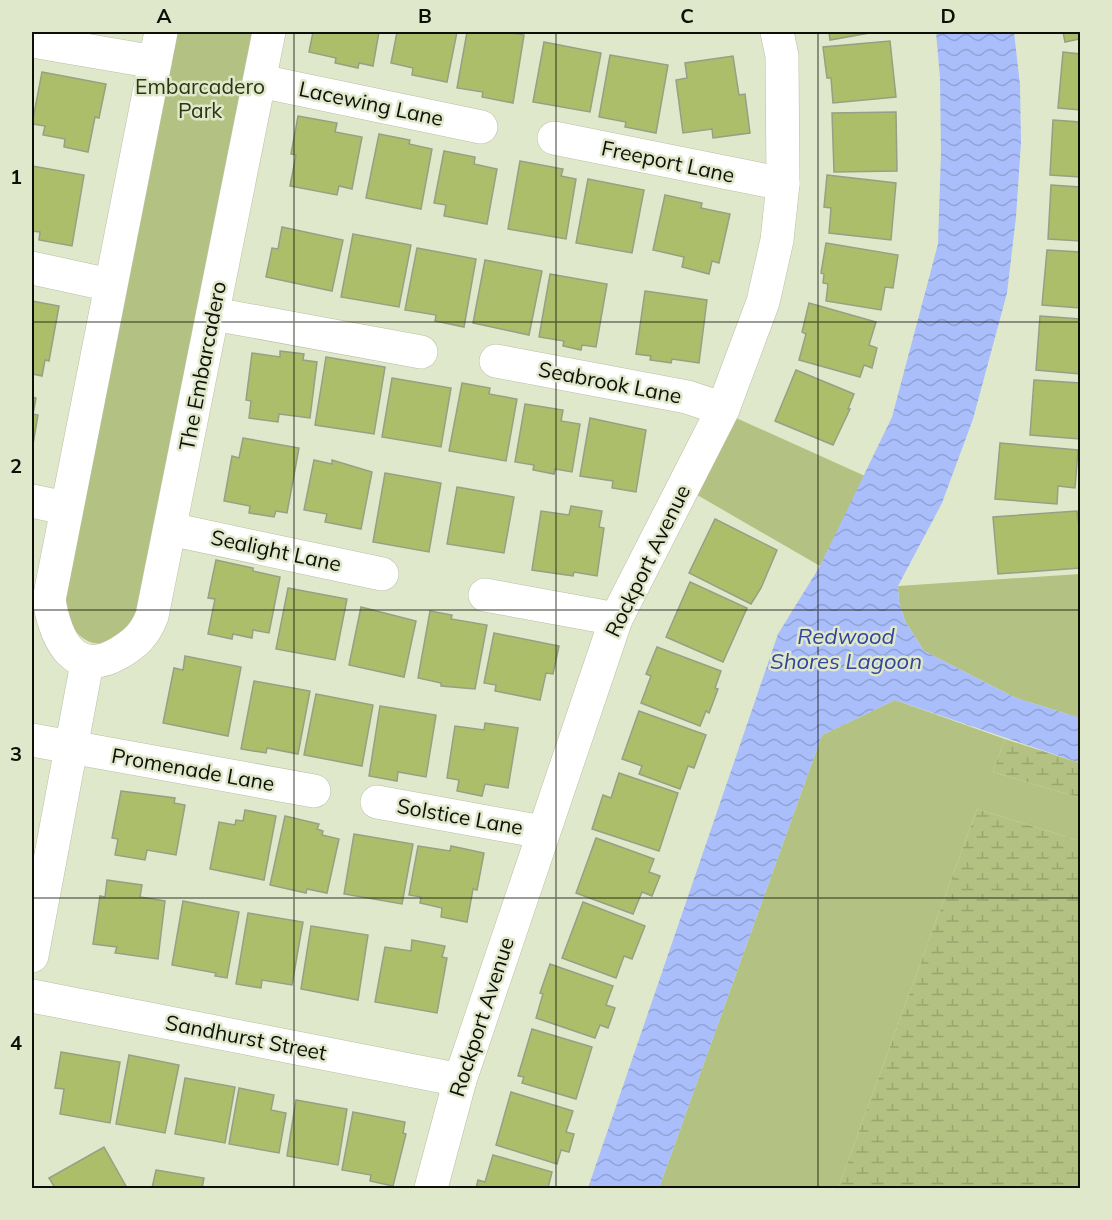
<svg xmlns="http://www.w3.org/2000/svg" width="1112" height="1220" font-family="Mulish,sans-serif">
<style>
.wetland{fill:url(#wetland-marsh)}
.green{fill:#b3c282}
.water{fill:url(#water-waves)}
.building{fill:#acbe6a;stroke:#989f84;stroke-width:1.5}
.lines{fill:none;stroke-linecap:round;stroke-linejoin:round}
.minor-casing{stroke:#b8bfa3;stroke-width:34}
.minor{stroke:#fff;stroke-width:33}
.grid{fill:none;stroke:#0e1007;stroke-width:1.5;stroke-opacity:0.55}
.labels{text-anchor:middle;stroke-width:5;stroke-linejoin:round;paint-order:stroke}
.park-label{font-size:21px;fill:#2d3410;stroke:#e0e8cb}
.street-label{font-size:21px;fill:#0e1007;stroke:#e0e8cb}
.water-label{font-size:22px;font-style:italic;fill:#32469c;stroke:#e0e8cb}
.neatline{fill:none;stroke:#0e1007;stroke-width:2}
.grid-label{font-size:20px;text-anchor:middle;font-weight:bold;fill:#0e1007}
</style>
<defs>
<pattern id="wetland-marsh" width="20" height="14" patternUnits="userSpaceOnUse" patternTransform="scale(1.5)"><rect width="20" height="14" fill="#b3c282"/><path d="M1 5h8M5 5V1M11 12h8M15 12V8" fill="none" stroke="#99a66f"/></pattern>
<pattern id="water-waves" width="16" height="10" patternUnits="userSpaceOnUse" patternTransform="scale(1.5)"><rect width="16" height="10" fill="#a9befb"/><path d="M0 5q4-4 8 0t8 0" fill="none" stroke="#90a2d6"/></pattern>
</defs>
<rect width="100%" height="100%" fill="#e0e8cb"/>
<g class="wetland">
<path d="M1005 739 1080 763V798L993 772Z"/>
<path d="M977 809 1080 841V1188H838Z"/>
</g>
<g class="green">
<path d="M169 32H258L141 618C103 648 93 657 61 614Z"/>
<path d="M734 417 865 476 820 566 692 492Z"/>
<path d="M1080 574V718L1016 698 924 651 905 621 899 602 898 586Z"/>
<path d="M895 700 1005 739 993 772 1080 798V841L977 809 838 1188H659L822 735Z"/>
</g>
<path class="water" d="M936 32H1014L1020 85 1021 142 1016 217 1007 293 973 419 942 503 898 586 899 602 905 621 924 651 1016 698 1080 718V763L895 700 822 735 659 1188H588L778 634 820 566 892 417 938 244 941 153 940 78Z"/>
<g class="building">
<path d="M313 32H379L373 66 359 63 358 68 335 63 336 58 309 52Z"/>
<path d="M397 32H457L447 82 412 75 413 68 391 63Z"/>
<path d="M467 32H506L524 35 513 103 482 97 483 92 457 88Z"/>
<path d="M829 32H875L830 40Z"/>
<path d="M1063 32H1080V39L1065 42Z"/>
<path d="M890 41 896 97 833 103 831 78H827L823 47Z"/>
<path d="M544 42 601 53 590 112 533 102Z"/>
<path d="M1063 52 1080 54V110L1058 108Z"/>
<path d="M610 55 668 65 656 133 625 127 626 122 599 117Z"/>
<path d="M733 56 739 95 745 94 750 133 713 138 712 129 683 133 676 80 687 78 685 63Z"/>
<path d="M42 72 106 84 99 118 95 117 88 152 64 147 65 139 43 135 45 126 32 124Z"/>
<path d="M896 112 897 171 834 172 832 113Z"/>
<path d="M298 116 337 123 335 132 362 137 352 189 339 186 337 195 290 186 296 155 291 154Z"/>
<path d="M1053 120 1080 122V177L1050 175Z"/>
<path d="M379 134 410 140 409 144 432 149 421 209 366 198Z"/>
<path d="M444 151 475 157 474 164 497 169 487 224 444 216 446 205 434 203Z"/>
<path d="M520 161 563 169 561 176 576 179 566 239 508 229Z"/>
<path d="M32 166 84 175 72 246 39 240 40 232 32 231Z"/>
<path d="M827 175 896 183 891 240 829 233 831 208 824 207Z"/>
<path d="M588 179 644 190 632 253 576 243Z"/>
<path d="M1051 185 1080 187V241L1048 239Z"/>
<path d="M665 195 702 203 701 208 730 214 719 263 712 261 709 274 682 267 684 257 653 250Z"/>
<path d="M282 227 343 240 332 291 266 277 272 248 278 249Z"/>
<path d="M353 234 411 245 399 307 341 297Z"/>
<path d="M826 243 898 255 893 288 885 287 881 310 826 301 828 284 823 283 824 274 821 273Z"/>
<path d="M417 248 476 259 464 327 435 321 436 315 405 310Z"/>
<path d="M1047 250 1080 252V308L1042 305Z"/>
<path d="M485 260 542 271 529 335 473 323Z"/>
<path d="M550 274 607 284 596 347 582 345 581 350 563 346 564 341 539 337Z"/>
<path d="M645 291 707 300 699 363 672 359 671 363 650 360 651 356 636 354Z"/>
<path d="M32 301 59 306 49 361 45 360 42 376 32 374Z"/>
<path d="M809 303 876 322 869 345 877 348 872 368 864 365 860 377 799 360 806 334 802 332Z"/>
<path d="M1040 316 1080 319V374L1036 370Z"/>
<path d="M280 351 304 354 303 360 317 362 310 418 279 414 278 422 249 418 251 401 246 400 252 353 280 357Z"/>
<path d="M326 357 385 367 374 434 315 425Z"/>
<path d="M796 370 854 394 848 409H850L833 445 775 421Z"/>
<path d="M392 378 451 388 441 447 382 437Z"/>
<path d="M1034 380 1080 383V439L1030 435Z"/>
<path d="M462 383 490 388 489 394 517 399 506 461 449 451Z"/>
<path d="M32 397 36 398 33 414 38 415 32 450Z"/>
<path d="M525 404 563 410 561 421 580 424 572 472 555 469 554 474 533 470 534 465 515 462Z"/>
<path d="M590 418 646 430 636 492 612 488 613 481 580 476Z"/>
<path d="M243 438 299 448 287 513 276 511 274 517 249 513 250 506 224 501 232 456 239 458Z"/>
<path d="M1000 443 1078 450 1075 488 1058 486 1057 504 995 499Z"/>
<path d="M314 460 332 464V460L372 472 361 529 325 522 327 514 304 510Z"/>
<path d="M385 473 441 483 429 552 373 542Z"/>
<path d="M457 487 514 497 504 553 447 544Z"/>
<path d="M571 506 602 511 599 527 604 528 597 576 574 572 573 576 532 570 541 511 569 515Z"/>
<path d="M1077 511 1080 536V568L998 574 993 517Z"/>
<path d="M715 519 777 550 761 588 751 604 689 573Z"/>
<path d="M216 560 253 568V571L280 577 269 633 253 630 252 638 233 634 232 639 208 634 215 599 208 598Z"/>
<path d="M690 582 747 608 723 662 666 637Z"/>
<path d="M288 588 347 599 335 660 276 649Z"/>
<path d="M361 607 416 621 404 677 349 665Z"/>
<path d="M430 611 452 615 451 619 487 625 475 689 441 686V683L418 678Z"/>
<path d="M494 633 559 646 553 674 546 673 540 700 495 691 496 685 484 683Z"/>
<path d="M657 647 721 671 715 688 718 689 709 713 706 711 700 726 641 703 651 676 646 674Z"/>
<path d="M185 656 241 667 228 736 163 723 174 668 183 670Z"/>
<path d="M254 681 310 691 298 754 267 748 266 753 241 749Z"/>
<path d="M316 694 373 705 362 766 304 755Z"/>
<path d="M380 706 436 715 426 777 398 772 397 781 369 776Z"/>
<path d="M639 711 706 735 694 768 688 766 680 789 639 774 642 766 622 759Z"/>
<path d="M485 723 518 728 508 788 485 784 482 796 457 791 459 780 447 778 455 726 484 730Z"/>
<path d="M619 773 678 793 659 851 592 829 603 795 611 798Z"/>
<path d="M121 791 175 798 174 803 185 805 176 855 147 850 145 860 115 855 118 839 112 838Z"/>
<path d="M245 810 276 816 264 880 210 869 219 822 235 825 236 820 243 821Z"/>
<path d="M285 816 319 824 317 829 323 831 322 835 339 839 327 893 307 889 306 893 270 885Z"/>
<path d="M354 834 413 844 402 904 344 894Z"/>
<path d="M596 838 654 859 649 872 660 876 652 896 642 892 633 914 576 893Z"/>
<path d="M418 846 450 851 451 846 484 853 477 890 473 889 467 922 441 917 442 908 420 903 421 897 409 895Z"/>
<path d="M107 880 142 885 140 897 165 901 158 959 115 953 117 947 93 944 100 896 105 897Z"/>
<path d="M183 901 239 912 227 978 215 976 216 973 172 965Z"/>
<path d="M583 902 645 926 632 959 624 956 616 978 562 958Z"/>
<path d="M248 913 303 922 292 985 262 980 261 988 236 984Z"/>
<path d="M311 926 368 935 358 1000 301 989Z"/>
<path d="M412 940 445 946 442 957 447 958 437 1013 375 1002 385 947 411 951Z"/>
<path d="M550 964 613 986 606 1005 615 1008 608 1028 600 1025 595 1038 536 1018 543 994 540 993Z"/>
<path d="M532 1029 592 1047 576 1099 522 1083 524 1077 518 1076Z"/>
<path d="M61 1052 120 1062 110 1123 60 1114 64 1089 55 1088Z"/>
<path d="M129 1055 179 1065 165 1133 116 1124Z"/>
<path d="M185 1078 235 1087 225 1143 175 1134Z"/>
<path d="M239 1088 274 1095 271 1110 286 1113 279 1153 229 1144Z"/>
<path d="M511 1092 573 1111 566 1132 574 1134 569 1152 561 1150 557 1164 496 1145Z"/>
<path d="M296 1100 347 1109 338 1165 287 1156Z"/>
<path d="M353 1112 405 1122 403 1133 406 1134 393 1186 370 1181 371 1175 342 1170Z"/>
<path d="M104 1147 127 1188H55L49 1178Z"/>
<path d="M493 1155 552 1172 548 1188H476L478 1180 485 1182Z"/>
<path d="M156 1170 204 1178 202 1188H152Z"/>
</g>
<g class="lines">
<g class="minor-casing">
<g id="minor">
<path d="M161 32 49 600C56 640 74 679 119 653 136 643 145 634 152 616L269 32"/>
<path d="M32 41 155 62"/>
<path d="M260 81 481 127"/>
<path d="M554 138 783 184"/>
<path d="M32 268 110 285"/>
<path d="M214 314 421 352"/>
<path d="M496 361 687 397 723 409"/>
<path d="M32 501 65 508"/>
<path d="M170 529 382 574"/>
<path d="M485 595 616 619"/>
<path d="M32 740 314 791"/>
<path d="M377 802 542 832"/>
<path d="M32 956 87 663"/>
<path d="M32 996 460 1080"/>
<path d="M431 1188 460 1080 616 619 723 409 763 302 777 240 783 184 782 56 777 32"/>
</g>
</g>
<use href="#minor" class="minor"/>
</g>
<path class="grid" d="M294 32V1188M556 32V1188M818 32V1188M32 322H1080M32 610H1080M32 898H1080"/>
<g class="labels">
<g class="park-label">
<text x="200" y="94">Embarcadero<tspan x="200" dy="24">Park</tspan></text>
</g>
<g class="street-label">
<text transform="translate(371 104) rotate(12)" y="7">Lacewing Lane</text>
<text transform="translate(668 162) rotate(12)" y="7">Freeport Lane</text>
<text transform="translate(203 366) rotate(-79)" y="7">The Embarcadero</text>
<text transform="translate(610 383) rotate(11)" y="7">Seabrook Lane</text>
<text transform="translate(276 551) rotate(12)" y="7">Sealight Lane</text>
<text transform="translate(648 561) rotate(-64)" y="7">Rockport Avenue</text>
<text transform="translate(193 770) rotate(10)" y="7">Promenade Lane</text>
<text transform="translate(460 817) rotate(10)" y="7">Solstice Lane</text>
<text transform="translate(482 1017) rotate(-72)" y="7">Rockport Avenue</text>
<text transform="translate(246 1038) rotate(11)" y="7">Sandhurst Street</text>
</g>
<g class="water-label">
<text x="846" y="644">Redwood<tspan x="846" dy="25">Shores Lagoon</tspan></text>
</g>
</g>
<rect width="1112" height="1220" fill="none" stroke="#e0e8cb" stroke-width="66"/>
<rect x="33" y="33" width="1046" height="1154" class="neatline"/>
<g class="grid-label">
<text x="164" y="23">A</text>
<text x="425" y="23">B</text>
<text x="687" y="23">C</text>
<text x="948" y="23">D</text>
<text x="16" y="184">1</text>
<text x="16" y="473">2</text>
<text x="16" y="761">3</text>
<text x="16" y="1050">4</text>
</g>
</svg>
